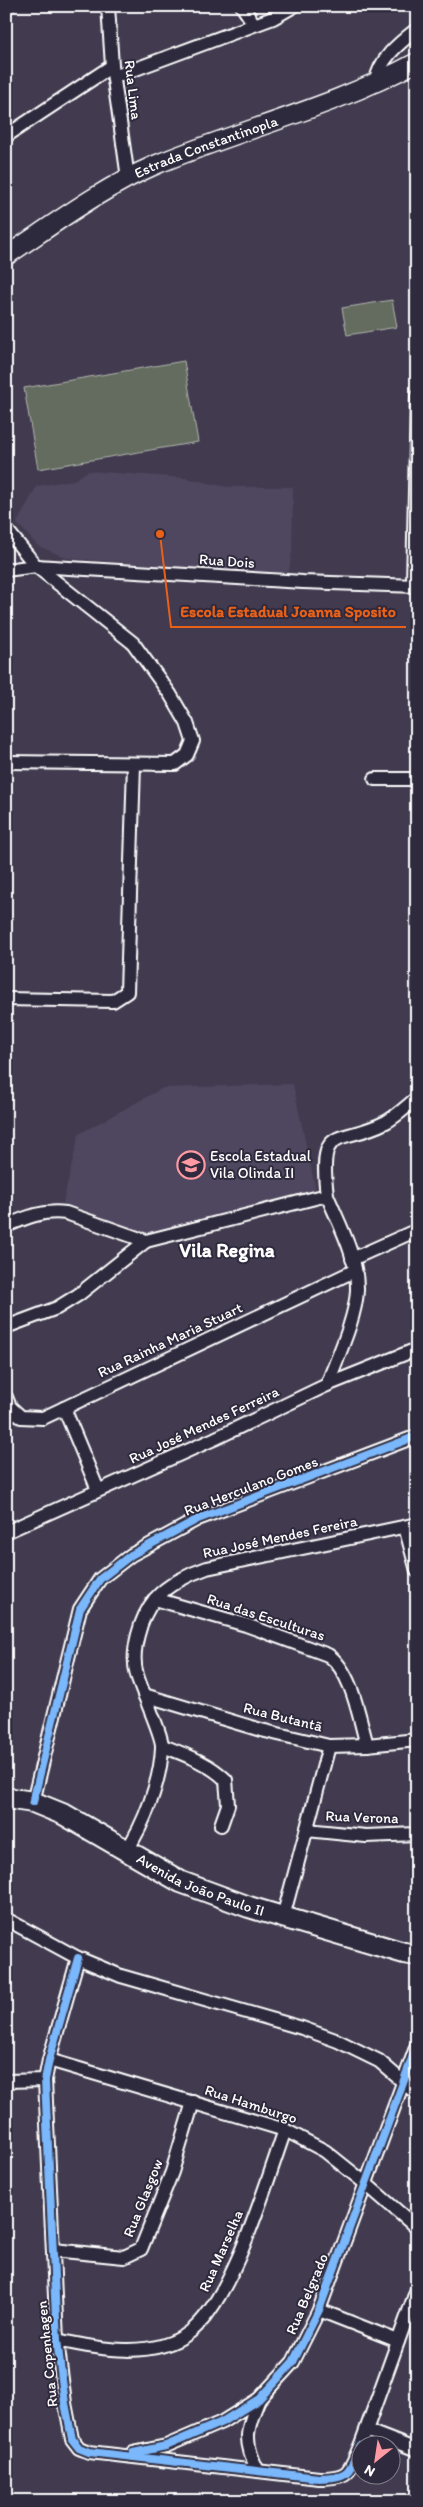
<svg xmlns="http://www.w3.org/2000/svg" width="423" height="2507" font-family="Itim,sans-serif">
<style>
.built{fill:#50475e}
.green{fill:#646c5f;stroke:#b2b6af}
.lines{fill:none;stroke-linecap:round;stroke-linejoin:round}
.street-casing{stroke:#fff;stroke-width:16}
.secondary-casing{stroke:#fff;stroke-width:21}
.primary-casing{stroke:#fff;stroke-width:24}
.street{stroke:#2f2a3d;stroke-width:12}
.secondary{stroke:#2f2a3d;stroke-width:18}
.primary{stroke:#2f2a3d;stroke-width:20}
.cycleway-casing{stroke:#2f2a3d;stroke-width:11}
.cycleway{stroke:#7ab7fb;stroke-width:8}
.labels{text-anchor:middle;stroke-width:4;stroke-linejoin:round;paint-order:stroke}
.street-label{font-size:15px;fill:#fff;stroke:#2f2a3d}
.poi-label{font-size:15px;fill:#fff;stroke:#2f2a3d;text-anchor:start}
.district-label{font-size:20px;font-weight:bold;fill:#fff;stroke:#2f2a3d}
.leader{fill:none;stroke:#e96118;stroke-width:2}
.callout-dot{fill:#e96118;stroke:#2f2a3d;stroke-width:2}
.callout-label{font-size:16px;text-anchor:middle;font-weight:bold;fill:#e96118;stroke:#2f2a3d;stroke-width:4;stroke-linejoin:round;paint-order:stroke}
</style>
<rect width="100%" height="100%" fill="#423b50"/>
<filter id="ink" filterUnits="userSpaceOnUse"><feTurbulence type="fractalNoise" baseFrequency=".02" numOctaves="2"/><feDisplacementMap in="SourceGraphic" scale="10" xChannelSelector="R" yChannelSelector="G"/><feConvolveMatrix kernelMatrix="1 2 1 2 8 2 1 2 1" color-interpolation-filters="sRGB"/></filter>
<g filter="url(#ink)">
<g class="built">
<path d="M88 471 185 478 227 487H293L292 552 288 576 67 558 38 546 17 523 37 486 74 480Z"/>
<path d="M293 1084 317 1196 145 1235 63 1203 79 1134 163 1088Z"/>
</g>
<g class="green">
<path d="M392 300 397 327 347 335 342 308Z"/>
<path d="M184 361 198 442 38 469 24 388Z"/>
</g>
<g class="lines">
<g class="street-casing">
<g id="street">
<path d="M108 6 112 66 128 178"/>
<path d="M242 6 254 24"/>
<path d="M6 8 8 6"/>
<path d="M114 77 273 18 294 6"/>
<path d="M375 84C379 59 398 44 417 29"/>
<path d="M6 136 112 66"/>
<path d="M6 529 36 566 133 643 170 694 187 723 193 741 187 755 175 764 6 762"/>
<path d="M6 570 36 566 303 582 417 586"/>
<path d="M413 585 417 396"/>
<path d="M375 779H417"/>
<path d="M6 999 113 1001 127 992 134 764"/>
<path d="M327 1195C318 1122 338 1146 386 1122 397 1116 407 1106 417 1098"/>
<path d="M6 1226C27 1217 43 1210 66 1213L146 1241 327 1195C339 1224 358 1258 357 1290 356 1318 337 1358 327 1385"/>
<path d="M352 1259 417 1230"/>
<path d="M6 1327 57 1308 78 1295 146 1241"/>
<path d="M6 1397 10 1407 21 1417 43 1418 354 1271"/>
<path d="M64 1408 98 1490"/>
<path d="M405 1527 417 1571"/>
<path d="M6 1532 214 1439 327 1385 417 1349"/>
<path d="M155 1599 246 1625 328 1655C352 1671 359 1718 367 1745"/>
<path d="M144 1695 261 1730 329 1746 367 1745 417 1740"/>
<path d="M163 1746C186 1755 209 1763 226 1780L228 1805 221 1825"/>
<path d="M33 1802 80 1609 100 1579 131 1555 198 1519 417 1436"/>
<path d="M307 1830 366 1836 417 1834"/>
<path d="M126 1851C144 1825 161 1780 162 1747 163 1736 141 1690 137 1675 130 1653 140 1617 155 1599 167 1585 189 1574 207 1568L417 1524"/>
<path d="M283 1917 329 1746"/>
<path d="M6 1919 78 1958 121 1976 302 2028 338 2041 379 2061 417 2094"/>
<path d="M78 1958 49 2060 45 2080 57 2340 65 2403 72 2439 79 2448 89 2452 319 2478C350 2478 349 2472 360 2446"/>
<path d="M49 2060 285 2130 325 2151 365 2183 417 2228"/>
<path d="M6 2081 45 2080"/>
<path d="M53 2250 124 2257 141 2249 172 2172 193 2102"/>
<path d="M319 2310 398 2341"/>
<path d="M57 2340C98 2349 154 2360 190 2332 233 2299 266 2183 285 2130"/>
<path d="M368 2431 417 2450"/>
<path d="M361 2444 417 2289"/>
<path d="M133 2453 166 2446 222 2422 259 2399 293 2362 319 2310 417 2045"/>
<path d="M258 2471C243 2441 246 2430 259 2399"/>
</g>
</g>
<g class="secondary-casing">
<g id="secondary">
<path id="s1" d="M6 256C54 224 102 188 155 165 242 129 334 107 417 62"/>
</g>
</g>
<g class="primary-casing">
<g id="primary">
<path id="s2" d="M6 1798 33 1802 65 1815 181 1882 249 1907 404 1953 417 1955"/>
</g>
</g>
<use href="#street" class="street"/>
<use href="#secondary" class="secondary"/>
<use href="#primary" class="primary"/>
<g class="cycleway-casing">
<g id="cycleway">
<path d="M33 1802 80 1609 100 1579 131 1555 198 1519 417 1436"/>
<path d="M78 1958 49 2060 45 2080 57 2340 65 2403 72 2439 79 2448 89 2452 319 2478C350 2478 349 2472 360 2446"/>
<path d="M133 2453 166 2446 222 2422 259 2399 293 2362 319 2310 417 2045"/>
</g>
</g>
<use href="#cycleway" class="cycleway"/>
</g>
</g>
<defs>
<g id="school-ring" transform="scale(1.4375)"><circle r="9.5" fill="#2f2a3d" stroke="#ff9aa2" stroke-width="1.5"/><path d="M0-5L7-2L0 1L-7-2ZM-4 1L0 2.5L4 1V4Q0 6-4 4Z" fill="#ff9aa2"/></g>
</defs>
<g fill-rule="evenodd">
<use href="#school-ring" x="191" y="1165"/>
</g>
<g class="labels">
<g class="street-label">
<text transform="translate(133 90) rotate(83)" y="5">Rua Lima</text>
<text dy="5" stroke="none"><textPath href="#s1" startOffset="229">Estrada Constantinopla</textPath></text>
<text transform="translate(227 561) rotate(4)" y="5">Rua Dois</text>
<text transform="translate(170 1340) rotate(-25)" y="5">Rua Rainha Maria Stuart</text>
<text transform="translate(204 1425) rotate(-25)" y="5">Rua José Mendes Ferreira</text>
<text transform="translate(251 1486) rotate(-21)" y="5">Rua Herculano Gomes</text>
<text transform="translate(280 1537) rotate(-12)" y="5">Rua José Mendes Fereira</text>
<text transform="translate(266 1617) rotate(18)" y="5">Rua das Esculturas</text>
<text transform="translate(283 1717) rotate(14)" y="5">Rua Butantã</text>
<text transform="translate(362 1817) rotate(2)" y="5">Rua Verona</text>
<text dy="5" stroke="none"><textPath href="#s2" startOffset="215">Avenida João Paulo II</textPath></text>
<text transform="translate(251 2104) rotate(18)" y="5">Rua Hamburgo</text>
<text transform="translate(143 2198) rotate(-68)" y="5">Rua Glasgow</text>
<text transform="translate(221 2251) rotate(-66)" y="5">Rua Marselha</text>
<text transform="translate(307 2294) rotate(-67)" y="5">Rua Belgrado</text>
<text transform="translate(47 2354) rotate(-96)" y="5">Rua Copenhagen</text>
</g>
<g class="poi-label">
<text x="210" y="1161">Escola Estadual<tspan x="210" dy="17">Vila Olinda II</tspan></text>
</g>
<g class="district-label">
<text x="227" y="1257">Vila Regina</text>
</g>
</g>
<path class="leader" d="M160 534L171 627H406"/>
<circle class="callout-dot" cx="160" cy="534" r="5"/>
<g class="callout-label">
<text x="288" y="617">Escola Estadual Joanna Sposito</text>
</g>
<rect width="423" height="2507" fill="none" stroke="#2f2a3d" stroke-width="25"/>
<rect x="12" y="12" width="398" height="2482" fill="none" stroke="#fff" stroke-width="2" filter="url(#ink)"/>
<g transform="translate(376 2460) rotate(210)"><circle r="24" fill="#2f2a3d" stroke="#827f8b"/>
<path d="M0-4L9 19L0 12L-9 19Z" fill="#ff9aa2"/>
<text y="-8" font-size="14" font-weight="bold" text-anchor="middle" fill="#ffffff">N</text>
</g>
</svg>
